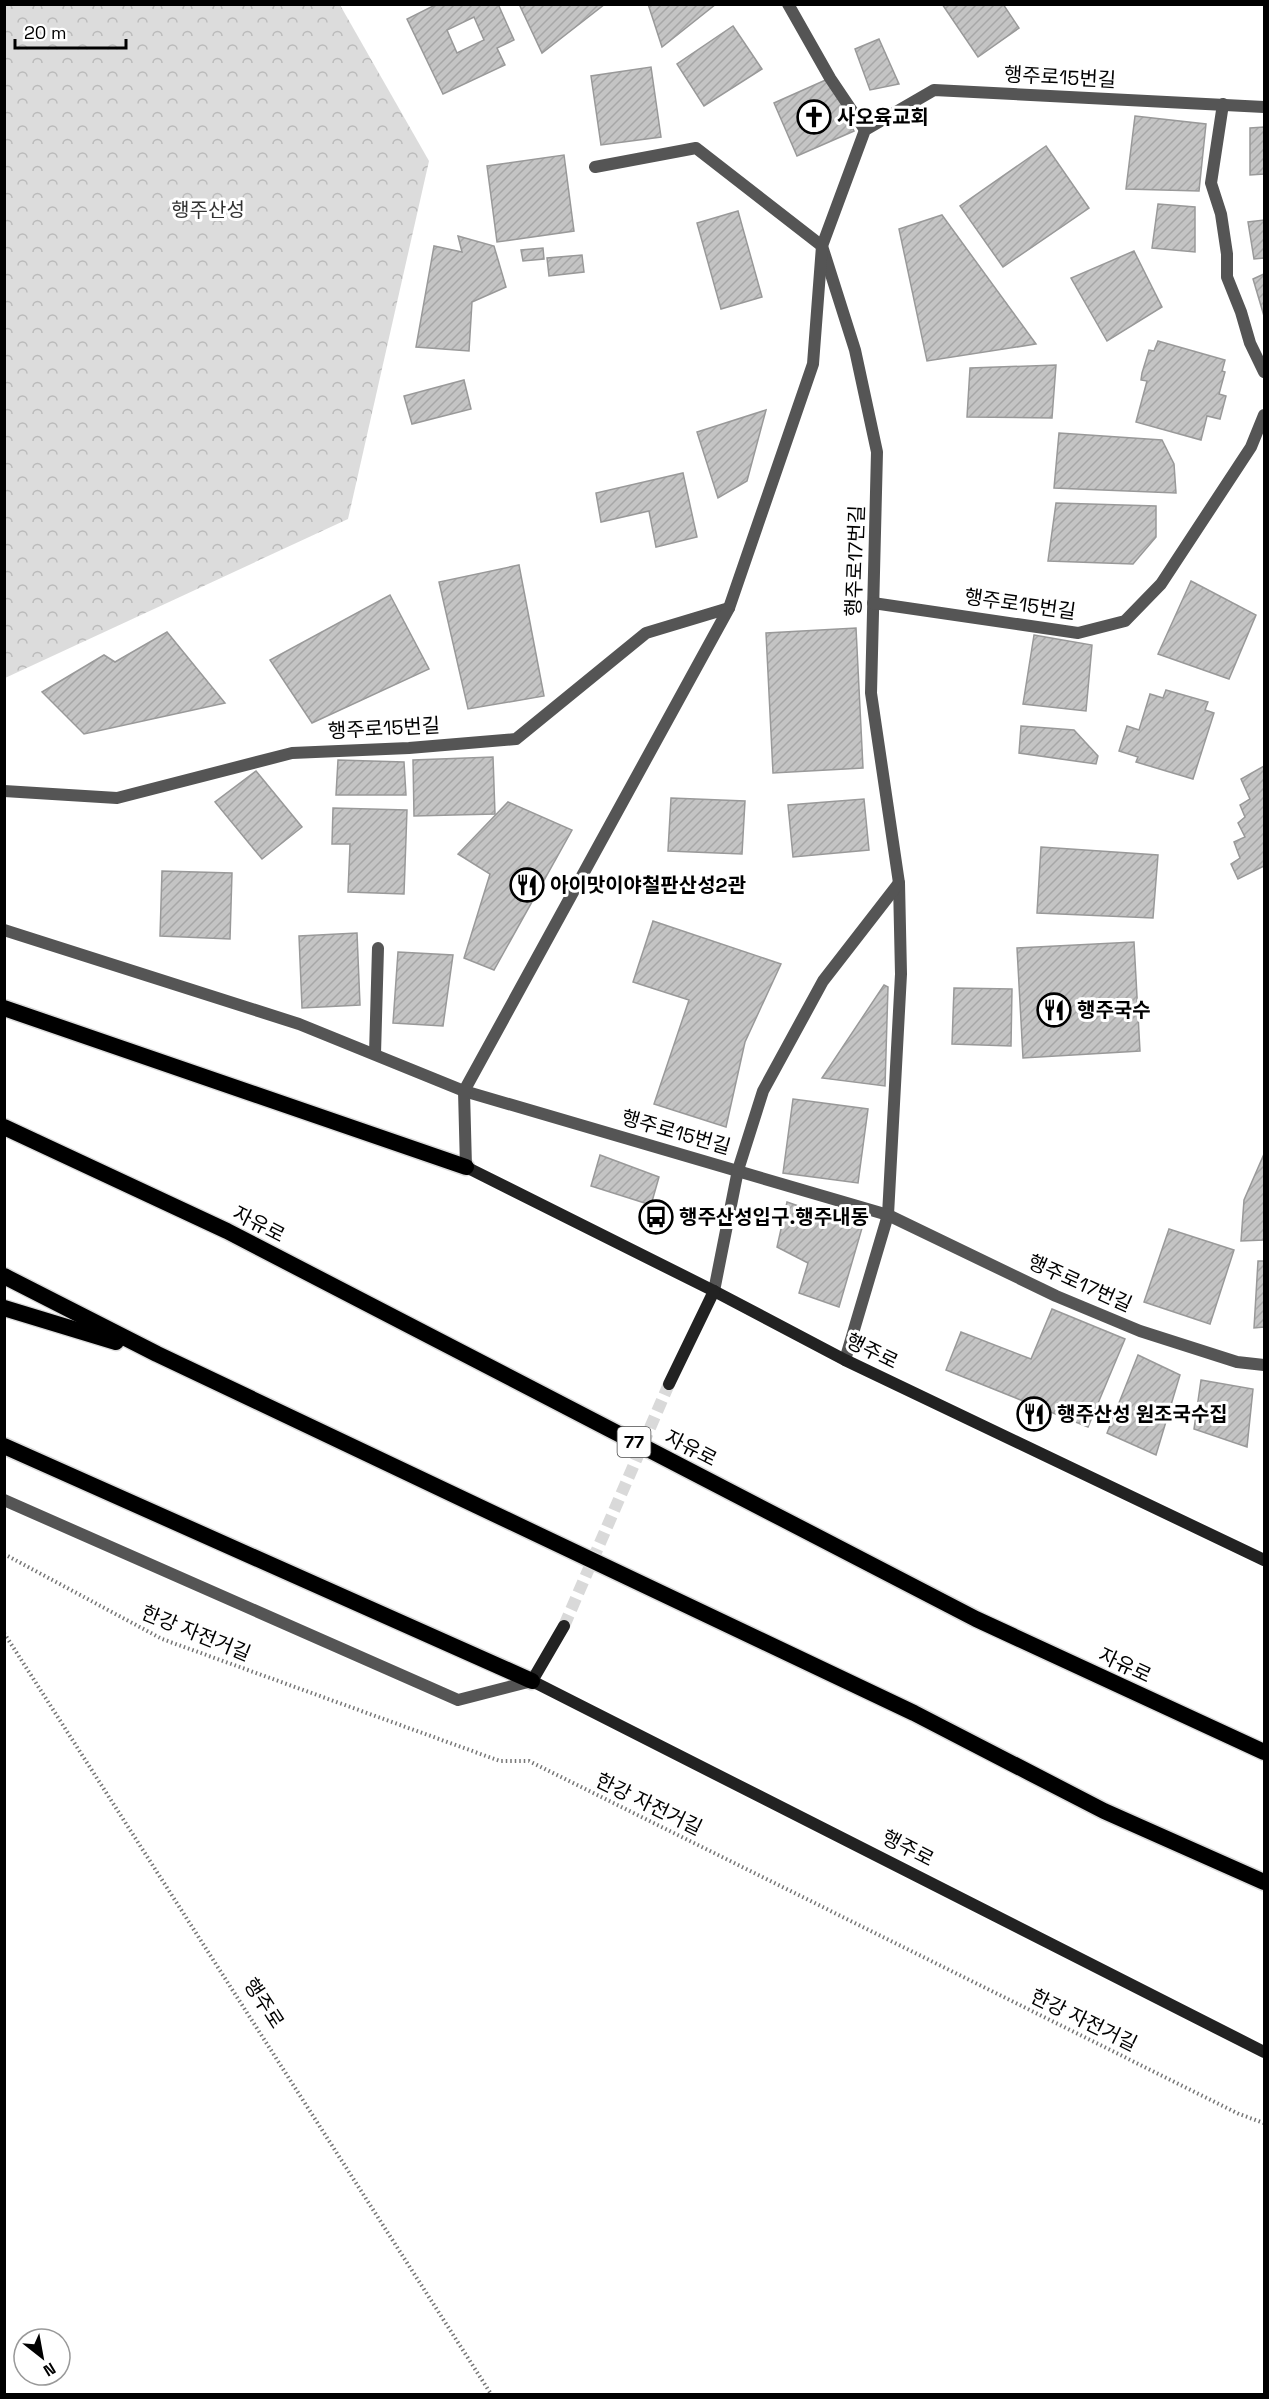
<svg xmlns="http://www.w3.org/2000/svg" width="1269" height="2399" font-family="'Space Grotesk','Noto Sans KR',sans-serif">
<style>
.forest{fill:url(#forest-crowns)}
.building{fill:url(#building-hatch);stroke:#999;stroke-width:1.5;fill-rule:evenodd}
.lines{fill:none;stroke-linecap:round;stroke-linejoin:round}
.secondary-tunnel{stroke:#d9d9d9;stroke-width:12;stroke-dasharray:12 6;stroke-linecap:butt}
.trunk-casing{stroke:#dbdbdb;stroke-width:19}
.path{stroke:#777;stroke-width:4;stroke-dasharray:1.5 3;stroke-linecap:butt}
.minor{stroke:#555;stroke-width:12}
.secondary{stroke:#222;stroke-width:12}
.trunk{stroke:#000;stroke-width:16}
.labels{text-anchor:middle;stroke-width:6;stroke-linejoin:round;paint-order:stroke}
.shield{fill:#fff;stroke:#4c4c4c;stroke-width:1.5}
.shield-label{font-size:18px;font-weight:bold;fill:#000}
.street-label{font-size:20px;fill:#000;stroke:#fff}
.poi-label{font-size:20px;font-weight:bold;fill:#000;stroke:#fff;text-anchor:start}
.park-label{font-size:20px;fill:#333;stroke:#fff}
</style>
<defs>
<pattern id="forest-crowns" width="20" height="18" patternUnits="userSpaceOnUse" patternTransform="scale(1.5)"><rect width="20" height="18" fill="#dcdcdc"/><path d="M2 6a3 3 0 1 1 6 0M12 15a3 3 0 1 1 6 0" fill="none" stroke="#bbb"/></pattern>
<pattern id="building-hatch" width="6" height="6" patternUnits="userSpaceOnUse" patternTransform="scale(1.5)"><rect width="6" height="6" fill="#c4c4c4"/><path d="M-1 1l2-2M0 6l6-6M5 7l2-2" fill="none" stroke="#a7a7a7"/></pattern>
</defs>
<rect width="100%" height="100%" fill="#fff"/>
<path class="forest" d="M4 5H340L429 161 348 519 5 678Z"/>
<g class="building">
<path d="M437 4H498L514 40 497 48 505 65 443 94 407 19ZM474 17 484 40 457 53 447 30Z"/>
<path d="M519 4H605L542 53Z"/>
<path d="M648 4H716L662 47Z"/>
<path d="M942 4H1003L1019 28 978 57Z"/>
<path d="M733 26 762 69 704 106 677 64Z"/>
<path d="M879 39 899 84 870 90 855 49Z"/>
<path d="M651 67 661 137 601 145 591 76Z"/>
<path d="M830 78 854 131 797 156 774 103Z"/>
<path d="M1135 116 1206 124 1199 191 1126 189Z"/>
<path d="M1264 127V174L1250 175V128Z"/>
<path d="M1046 146 1089 208 1003 267 960 206Z"/>
<path d="M564 155 574 231 497 242 487 166Z"/>
<path d="M1158 204 1195 207V252L1152 248Z"/>
<path d="M738 211 762 297 721 309 697 223Z"/>
<path d="M942 215 1036 344 927 361 899 229Z"/>
<path d="M1264 220V258L1254 259 1248 222Z"/>
<path d="M458 236 494 246 506 287 472 302 469 351 416 347 434 246 462 252Z"/>
<path d="M543 248 544 259 523 261 521 250Z"/>
<path d="M1134 251 1162 307 1107 341 1071 278Z"/>
<path d="M582 255 584 272 549 276 547 258Z"/>
<path d="M1264 274V316L1253 279Z"/>
<path d="M1158 341 1225 360 1222 371 1225 372 1219 394 1226 396 1220 419 1207 416 1201 440 1136 422 1147 381 1141 380 1142 373 1149 350 1154 351Z"/>
<path d="M1056 365 1052 418 967 417 970 368Z"/>
<path d="M464 380 471 409 412 424 404 396Z"/>
<path d="M766 410 747 481 718 498 697 432Z"/>
<path d="M1059 433 1162 440 1174 464 1176 493 1054 488Z"/>
<path d="M683 473 697 537 656 547 649 511 601 522 596 493Z"/>
<path d="M1056 503 1156 506V537L1133 564 1048 561Z"/>
<path d="M519 565 544 696 468 709 439 582Z"/>
<path d="M1191 581 1256 615 1229 679 1158 654Z"/>
<path d="M390 595 429 669 312 723 270 660Z"/>
<path d="M856 628 863 768 773 773 766 633Z"/>
<path d="M167 632 225 703 84 734 42 692 104 655 115 662Z"/>
<path d="M1034 635 1092 645 1086 711 1023 704Z"/>
<path d="M1166 690 1208 702 1205 710 1214 713 1193 779 1136 762 1138 757 1119 751 1127 726 1139 730 1150 694 1163 698Z"/>
<path d="M1021 726 1074 730 1098 756 1096 764 1019 753Z"/>
<path d="M493 757 495 814 414 816 413 760Z"/>
<path d="M338 760 404 762 406 795H336Z"/>
<path d="M1264 766V866L1238 879 1231 864 1240 858 1234 842 1245 837 1238 823 1245 817 1240 805 1250 799 1241 779Z"/>
<path d="M256 771 302 827 262 859 215 802Z"/>
<path d="M671 798 745 801 742 854 668 851Z"/>
<path d="M864 799 869 850 793 857 788 805Z"/>
<path d="M508 802 572 830 494 970 464 958 490 874 458 854Z"/>
<path d="M333 808 407 810 404 894 348 892 350 844H332Z"/>
<path d="M1041 847 1158 855 1153 918 1037 913Z"/>
<path d="M162 871 232 873 230 939 160 936Z"/>
<path d="M653 921 781 964 745 1042 726 1127 654 1104 689 1000 633 982Z"/>
<path d="M357 933 360 1005 302 1008 299 936Z"/>
<path d="M1134 942 1140 1051 1023 1058 1017 948Z"/>
<path d="M398 952 453 955 443 1026 393 1023Z"/>
<path d="M884 985 888 987 885 1086 822 1078Z"/>
<path d="M954 988 1012 989 1011 1046 952 1044Z"/>
<path d="M793 1099 868 1109 858 1183 783 1173Z"/>
<path d="M1264 1154V1240L1241 1241 1244 1200Z"/>
<path d="M600 1155 659 1177 651 1205 591 1186Z"/>
<path d="M787 1202 862 1228 839 1307 799 1293 808 1263 777 1247Z"/>
<path d="M1169 1229 1234 1250 1210 1324 1144 1302Z"/>
<path d="M1258 1261H1264V1327L1254 1328Z"/>
<path d="M1052 1309 1125 1339 1088 1427 946 1370 961 1332 1031 1359Z"/>
<path d="M1138 1355 1180 1375 1156 1455 1107 1433Z"/>
<path d="M1201 1380 1253 1389 1247 1447 1194 1429Z"/>
</g>
<g class="lines">
<path class="secondary-tunnel" d="M564 1626 669 1384"/>
<g class="trunk-casing">
<g id="trunk">
<path d="M4 1008 466 1167"/>
<path d="M4 1127 227 1231 976 1619 1264 1752"/>
<path d="M4 1276 157 1354 914 1713 1104 1811 1264 1882"/>
<path d="M4 1308 116 1342"/>
<path d="M4 1446 532 1681"/>
</g>
</g>
<g class="path">
<path d="M4 1554 162 1639 500 1761H529L1239 2114 1264 2123"/>
<path d="M4 1633 491 2394"/>
</g>
<g class="minor">
<path d="M788 4 830 78 865 130"/>
<path d="M1223 104 1211 183 1221 214 1227 254V277L1241 312 1250 343 1264 372"/>
<path d="M595 167 696 148 822 246 855 350 877 452 871 693 899 883 901 974 888 1215 845 1360"/>
<path d="M873 603 1078 633 1125 621 1161 584 1251 447 1264 415"/>
<path d="M4 791 117 798 292 753 409 748 516 739 646 633 729 608"/>
<path d="M4 930 299 1024 464 1091 888 1215 1056 1296 1140 1331 1237 1362 1264 1365"/>
<path d="M375 1054 378 948"/>
<path d="M466 1167 464 1091 729 608 813 364 822 246 865 130 934 90 1264 107"/>
<path d="M714 1291 738 1170 763 1091 823 981 899 883"/>
<path d="M4 1500 458 1700 532 1681"/>
</g>
<g class="secondary">
<path d="M466 1167 714 1291 845 1360 1264 1560"/>
<path d="M669 1384 714 1291"/>
<path d="M564 1626 532 1681 1264 2052"/>
</g>
<use href="#trunk" class="trunk"/>
</g>
<defs>
<g id="church-ring" transform="scale(1.725)"><circle r="9.5" fill="#fff" stroke="#000" stroke-width="1.5"/><path d="M-1.2-6h2.4v3.5h3.3v2.4h-3.3V6h-2.4V-.1h-3.3v-2.4h3.3Z" fill="#000"/></g>
<g id="restaurant-ring" transform="scale(1.725)"><circle r="9.5" fill="#fff" stroke="#000" stroke-width="1.5"/><path d="M-5-6h1v4h1v-4h1v4h1v-4h1v5L-1.5 .5V6h-2V.5L-5-1ZM5-6V6H3V1.5H1.5Q1.5-4 5-6Z" fill="#000"/></g>
<g id="bus-ring" transform="scale(1.725)"><circle r="9.5" fill="#fff" stroke="#000" stroke-width="1.5"/><path d="M-5-6H5V4H4V6H2V4H-2V6H-4V4H-5ZM-3.5-4V0h7V-4ZM-3.5 1.2v1.5H-2V1.2ZM2 1.2v1.5H3.5V1.2Z" fill="#000"/></g>
</defs>
<g fill-rule="evenodd">
<use href="#church-ring" x="814" y="117"/>
<use href="#restaurant-ring" x="527" y="885"/>
<use href="#restaurant-ring" x="1054" y="1010"/>
<use href="#bus-ring" x="656" y="1217"/>
<use href="#restaurant-ring" x="1034" y="1414"/>
</g>
<g class="labels">
<rect class="shield" x="617.5" y="1427" width="33" height="30" rx="4.5"/>
<g class="shield-label">
<text x="634" y="1448">77</text>
</g>
<g class="street-label">
<text transform="translate(1060 77) rotate(3)" y="7">행주로15번길</text>
<text transform="translate(855 561) rotate(-88)" y="7">행주로17번길</text>
<text transform="translate(1020 604) rotate(8)" y="7">행주로15번길</text>
<text transform="translate(384 728) rotate(-3)" y="7">행주로15번길</text>
<text transform="translate(676 1132) rotate(16)" y="7">행주로15번길</text>
<text transform="translate(259 1224) rotate(27)" y="7">자유로</text>
<text transform="translate(1080 1283) rotate(24)" y="7">행주로17번길</text>
<text transform="translate(872 1351) rotate(26)" y="7">행주로</text>
<text transform="translate(691 1448) rotate(27)" y="7">자유로</text>
<text transform="translate(196 1633) rotate(22)" y="7">한강 자전거길</text>
<text transform="translate(1125 1665) rotate(25)" y="7">자유로</text>
<text transform="translate(649 1804) rotate(26)" y="7">한강 자전거길</text>
<text transform="translate(908 1848) rotate(27)" y="7">행주로</text>
<text transform="translate(264 2003) rotate(57)" y="7">행주로</text>
<text transform="translate(1084 2020) rotate(26)" y="7">한강 자전거길</text>
</g>
<g class="poi-label">
<text x="837" y="124">사오육교회</text>
<text x="550" y="892">아이맛이야철판산성2관</text>
<text x="1077" y="1017">행주국수</text>
<text x="679" y="1224">행주산성입구.행주내동</text>
<text x="1057" y="1421">행주산성 원조국수집</text>
</g>
<g class="park-label">
<text x="208" y="217">행주산성</text>
</g>
</g>
<rect width="1269" height="2399" fill="none" stroke="#000000" stroke-width="12"/>
<g transform="translate(42 2357) rotate(149)"><circle r="28" fill="#ffffff" stroke="#999999" stroke-width="1.5"/>
<path d="M0-4.5L10 22L0 15L-10 22Z" fill="#000000"/>
<text y="-9" font-size="16" font-weight="bold" text-anchor="middle" fill="#000000">N</text>
</g>
<path d="M15 39v9h111v-9" fill="none" stroke="#000000" stroke-width="3"/>
<text x="24" y="39" font-size="18" fill="#000000" stroke="#ffffff" stroke-width="4.5" paint-order="stroke">20 m</text>
</svg>
